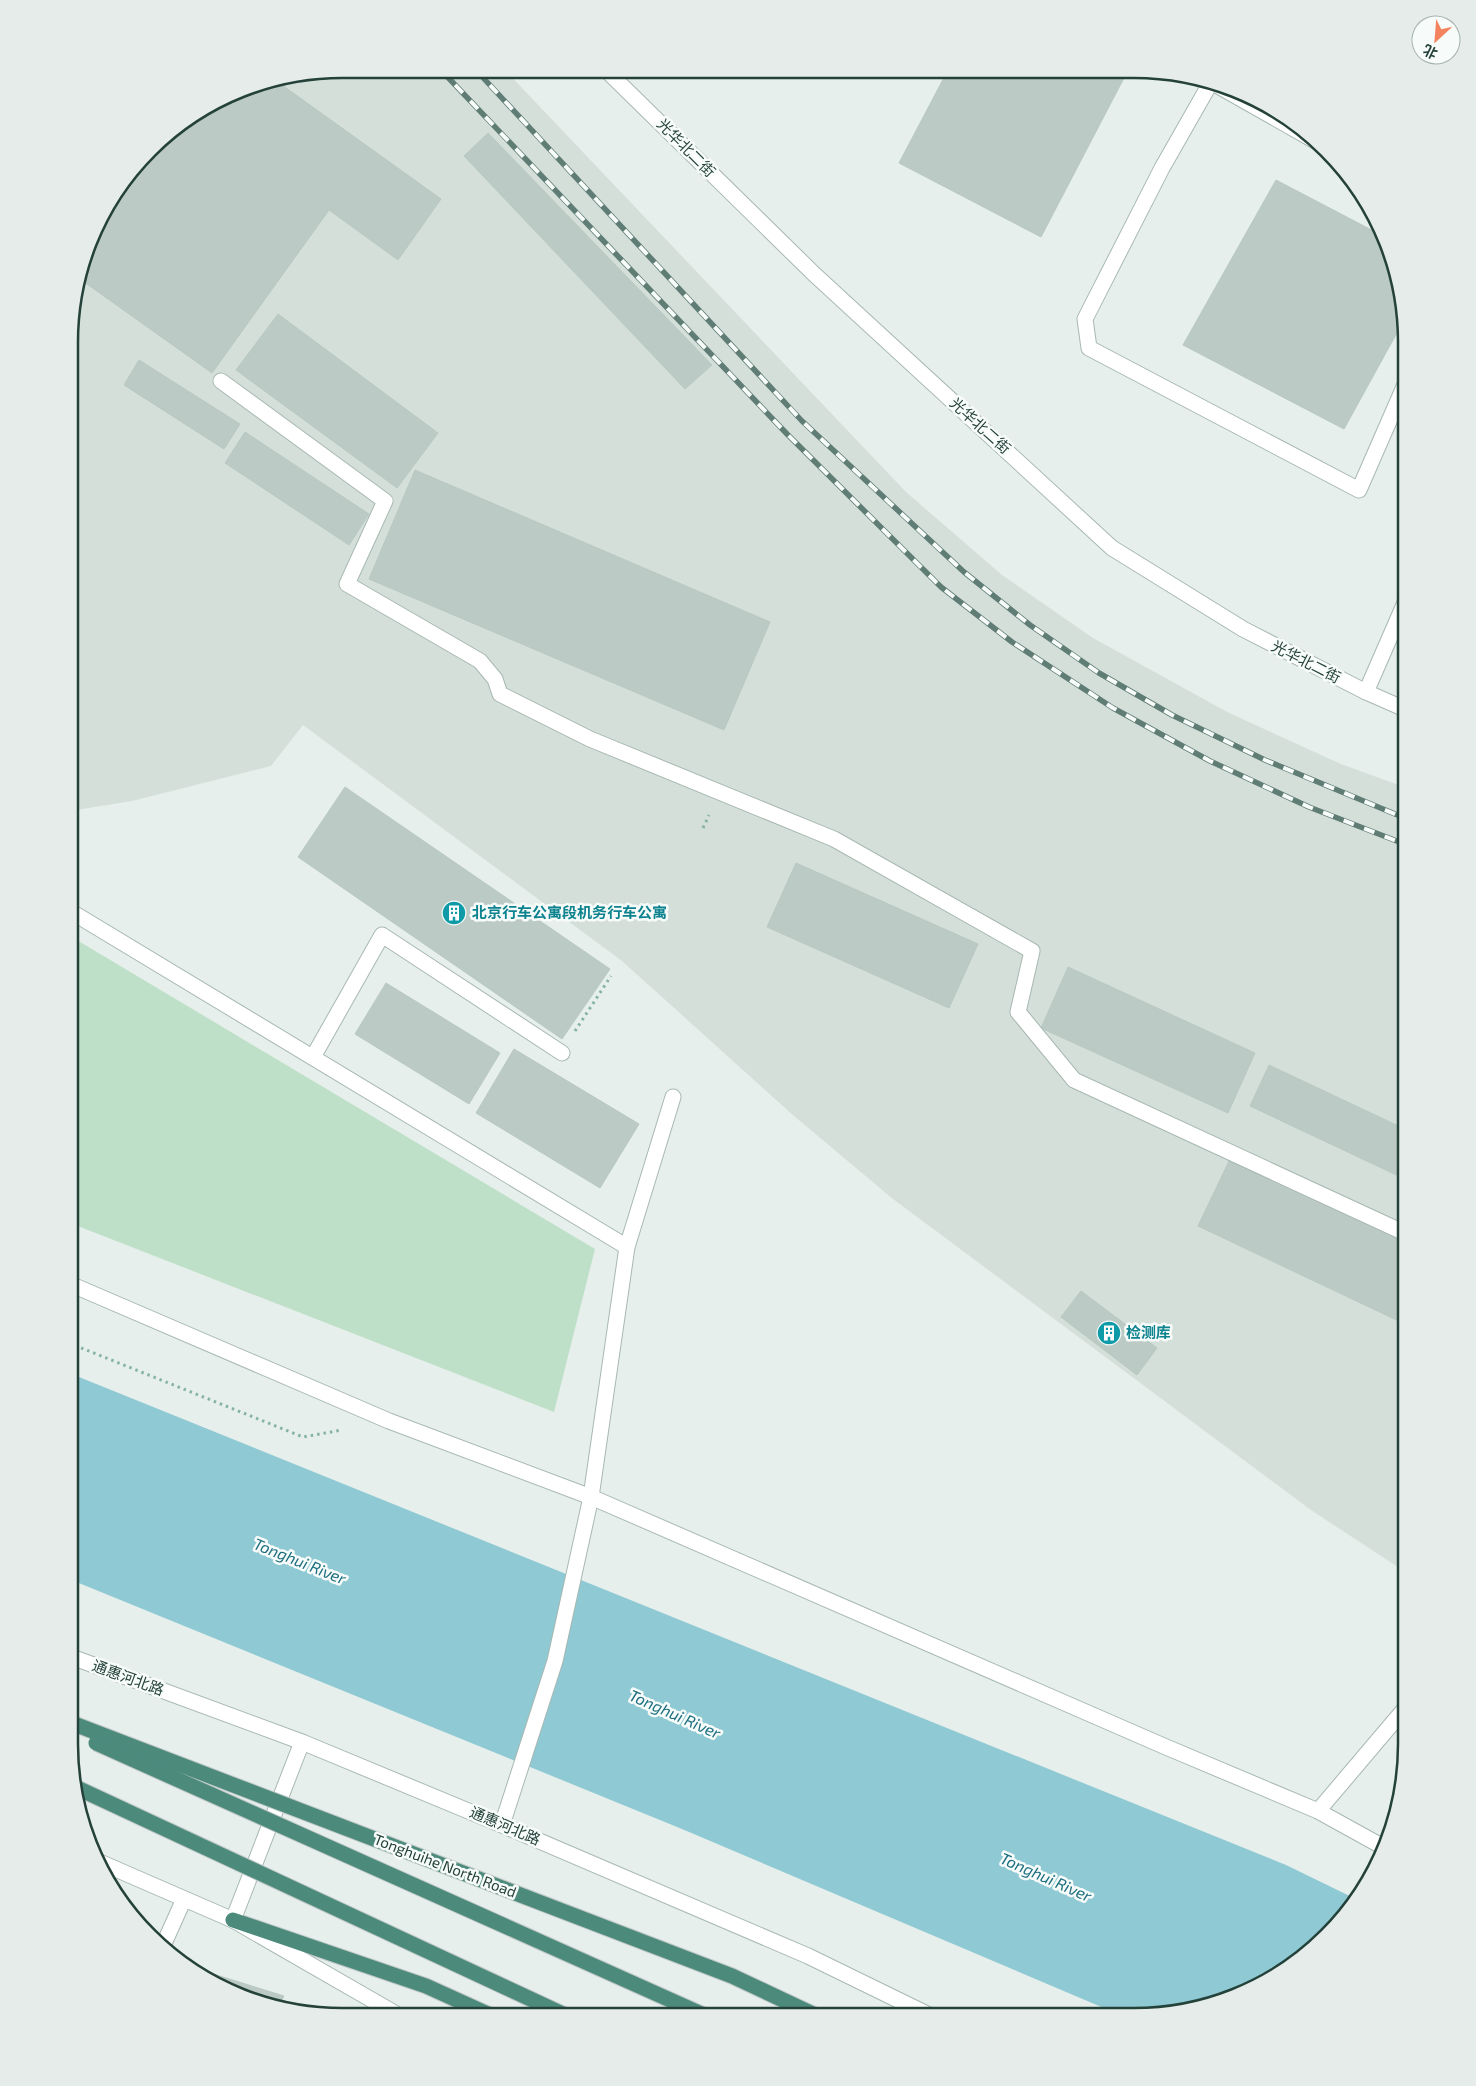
<svg xmlns="http://www.w3.org/2000/svg" width="1476" height="2086" font-family="'Exo 2','Noto Sans SC',sans-serif">
<style>
.built{fill:#d4dfda}
.green{fill:#bfe0c8}
.water{fill:#8ec9d4}
.building{fill:#bbcac4;stroke:#b8c9c2}
.lines{fill:none;stroke-linecap:round;stroke-linejoin:round}
.service-casing{stroke:#a8b8b2;stroke-width:17}
.minor-casing{stroke:#a8b8b2;stroke-width:17}
.tertiary-casing{stroke:#a8b8b2;stroke-width:17}
.trunk-casing{stroke:#c2cac8;stroke-width:17}
.path{stroke:#86b3a5;stroke-width:3;stroke-dasharray:2.5 4;stroke-linecap:butt}
.service{stroke:#fff;stroke-width:15}
.minor{stroke:#fff;stroke-width:15}
.tertiary{stroke:#fff;stroke-width:15}
.trunk{stroke:#4c8a7c;stroke-width:15}
.rail-casing{stroke:#5f7d75;stroke-width:5.5}
.rail{stroke:#f7fbf9;stroke-width:4;stroke-dasharray:11;stroke-linecap:butt}
.trunk-bridge-casing{stroke:#c2cac8;stroke-width:17;stroke-linecap:butt}
.trunk-bridge{stroke:#4c8a7c;stroke-width:15}
.labels{text-anchor:middle;stroke-width:5;stroke-linejoin:round;paint-order:stroke}
.street-label{font-size:15px;fill:#24423a;stroke:#f7fbf9}
.culture-label{font-size:15px;font-weight:bold;fill:#0d838f;stroke:#f7fbf9;text-anchor:start}
.water-label{font-size:16px;font-style:italic;fill:#1c6f80;stroke:#f7fbf9}
.rim{fill:none;stroke:#24423a;stroke-width:2.5}
</style>
<rect width="100%" height="100%" fill="#e6efeb"/>
<path class="built" d="M342 69H504L906 492 1002 575 1093 638 1229 713 1341 764 1407 788V1573L1311 1510 893 1199 794 1116 622 961 303 725 271 766 132 801 70 811 71 306 105 205 254 83Z"/>
<path class="green" d="M70 936 595 1249 554 1412 70 1223Z"/>
<path class="water" d="M69 1373 1286 1865 1358 1900 1314 1950 1255 1989 1188 2012 1125 2017 682 1829 69 1579Z"/>
<g class="building">
<path d="M948 70 1116 71 1125 76 1041 237 899 163Z"/>
<path d="M275 80 441 199 398 260 329 210 212 373 80 279 105 205 162 136 254 83Z"/>
<path d="M488 133 712 365 685 389 464 156Z"/>
<path d="M1276 180 1385 237 1398 271 1404 320 1344 429 1183 345Z"/>
<path d="M278 314 438 433 397 488 236 370Z"/>
<path d="M139 360 240 424 224 449 124 385Z"/>
<path d="M245 432 369 514 349 545 225 463Z"/>
<path d="M415 470 770 622 724 730 369 579Z"/>
<path d="M1407 632V652L1399 649Z"/>
<path d="M345 787 610 969 562 1039 298 857Z"/>
<path d="M796 863 978 944 949 1008 767 927Z"/>
<path d="M1068 967 1255 1053 1228 1113 1041 1028Z"/>
<path d="M386 983 500 1053 469 1104 355 1034Z"/>
<path d="M514 1049 639 1124 600 1188 476 1113Z"/>
<path d="M1269 1065 1407 1130V1180L1250 1106Z"/>
<path d="M1230 1159 1407 1243V1325L1198 1226Z"/>
<path d="M1081 1291 1157 1348 1137 1375 1061 1317Z"/>
<path d="M206 1972 223 1977 284 1996 278 2007 238 1997 202 1976Z"/>
<path d="M294 2006 313 2015 292 2011Z"/>
</g>
<g class="lines">
<g class="service-casing">
<g id="service">
<path d="M221 381 385 501 347 584 480 661 495 679 500 694 590 739 834 839 1032 951 1018 1012 1074 1080 1407 1234"/>
<path d="M313 1057 382 935 562 1053"/>
<path d="M1318 1811 1407 1706"/>
<path d="M162 1948 184 1899"/>
</g>
</g>
<g class="minor-casing">
<g id="minor">
<path d="M606 70 814 274 1112 548 1243 629 1366 692 1407 710"/>
<path d="M1211 82 1162 168 1085 319 1089 348 1359 490 1407 380"/>
<path d="M1213 83 1317 142"/>
<path d="M1366 692 1407 598"/>
<path d="M70 911 627 1247"/>
<path d="M70 1284 389 1421 591 1497 1166 1747 1318 1811 1385 1848"/>
<path d="M591 1497 627 1247 673 1097"/>
</g>
</g>
<g class="tertiary-casing">
<g id="tertiary">
<path d="M69 1656 302 1742 502 1825 808 1956 933 2017"/>
<path d="M502 1825 555 1661 591 1497"/>
<path d="M95 1860 233 1920 398 2015"/>
<path d="M233 1920 302 1742"/>
</g>
</g>
<g class="trunk-casing">
<path id="trunk" d="M233 1920 426 1986 490 2015"/>
</g>
<g class="path">
<path d="M703 828 709 815"/>
<path d="M575 1031 611 976"/>
<path d="M69 1343 303 1437 342 1430"/>
</g>
<use href="#service" class="service"/>
<use href="#minor" class="minor"/>
<use href="#tertiary" class="tertiary"/>
<use href="#trunk" class="trunk"/>
<g class="rail-casing">
<g id="rail">
<path d="M440 69 787 434 941 587 1012 642 1113 708 1210 761 1309 807 1407 845"/>
<path d="M475 69 802 421 964 572 1030 625 1099 673 1172 715 1265 760 1407 819"/>
</g>
</g>
<use href="#rail" class="rail"/>
<g class="trunk-bridge-casing">
<g id="trunk-bridge">
<path d="M69 1722 732 1976 817 2016"/>
<path d="M96 1743 706 2016"/>
<path d="M73 1786 567 2016"/>
</g>
</g>
<use href="#trunk-bridge" class="trunk-bridge"/>
</g>
<defs>
<g id="building-disc" transform="scale(1.25)"><circle r="9.5" fill="#0f9aa8" stroke="#f7fbf9"/><path d="M-4-6H4V6H1V3H-1V6H-4ZM-2.5-4.3h1.7v1.8h-1.7ZM.8-4.3h1.7v1.8H.8ZM-2.5-1h1.7V.8h-1.7ZM.8-1h1.7V.8H.8Z" fill="#fff"/></g>
</defs>
<g fill-rule="evenodd">
<use href="#building-disc" x="454" y="913"/>
<use href="#building-disc" x="1109" y="1333"/>
</g>
<g class="labels">
<g class="street-label">
<text transform="translate(686 148) rotate(45)" y="5">光华北二街</text>
<text transform="translate(980 426) rotate(42)" y="5">光华北二街</text>
<text transform="translate(1306 662) rotate(27)" y="5">光华北二街</text>
<text transform="translate(128 1678) rotate(20)" y="5">通惠河北路</text>
<text transform="translate(505 1826) rotate(23)" y="5">通惠河北路</text>
<text transform="translate(445 1866) rotate(21)" y="5">Tonghuihe North Road</text>
</g>
<g class="culture-label">
<text x="472" y="918">北京行车公寓段机务行车公寓</text>
<text x="1126" y="1338">检测库</text>
</g>
<g class="water-label">
<text transform="translate(300 1561) rotate(22)" y="6">Tonghui River</text>
<text transform="translate(675 1714) rotate(24)" y="6">Tonghui River</text>
<text transform="translate(1046 1877) rotate(24)" y="6">Tonghui River</text>
</g>
</g>
<path d="M0 0H1476V2086H0ZM342 78H1134A264 264 0 0 1 1398 342V1744A264 264 0 0 1 1134 2008H342A264 264 0 0 1 78 1744V342A264 264 0 0 1 342 78Z" fill="#e6ecea" fill-rule="evenodd"/>
<path class="rim" d="M342 78H1134A264 264 0 0 1 1398 342V1744A264 264 0 0 1 1134 2008H342A264 264 0 0 1 78 1744V342A264 264 0 0 1 342 78Z"/>
<g transform="translate(1436 40) rotate(206)"><circle r="24" fill="#f7fbf9" stroke="#a3b1ad"/>
<path d="M0-4L9 19L0 12L-9 19Z" fill="#f4845f"/>
<text y="-8" font-size="14" font-weight="bold" text-anchor="middle" fill="#24423a">北</text>
</g>
</svg>
